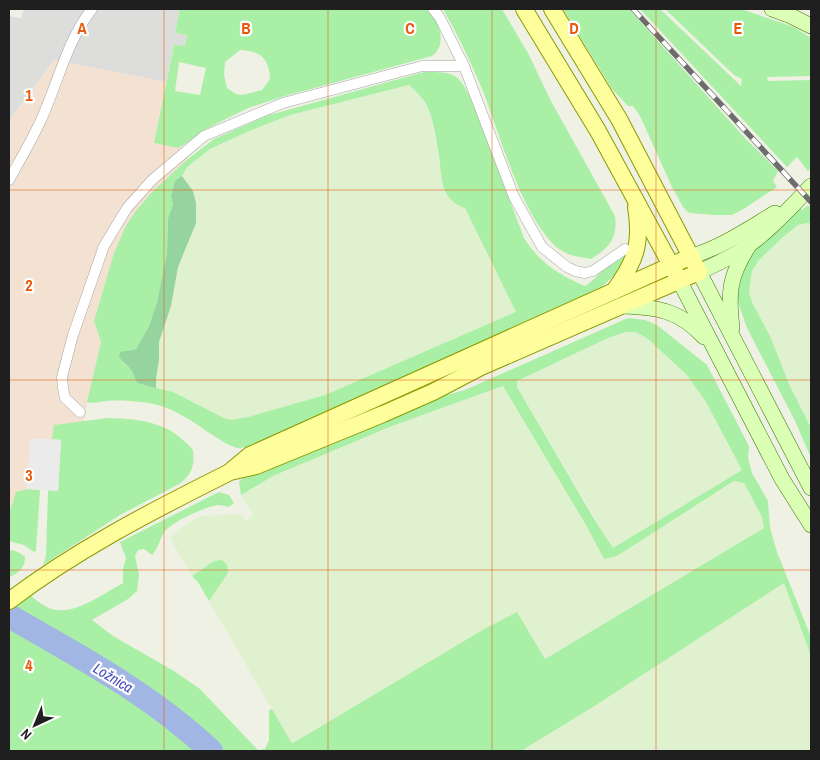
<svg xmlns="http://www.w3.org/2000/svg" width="820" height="760" font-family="'Archivo Narrow',sans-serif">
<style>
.residential{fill:#dddddc}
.commercial{fill:#f3e2d2}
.farmland{fill:#dff1ce}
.grass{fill:#a9f0a6;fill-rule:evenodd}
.forest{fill:#95d49f}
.parking{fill:#ebebeb}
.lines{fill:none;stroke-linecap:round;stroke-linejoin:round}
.river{stroke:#a1b6e3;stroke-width:24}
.street-casing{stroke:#a6a6a6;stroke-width:11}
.secondary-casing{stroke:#377d00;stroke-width:16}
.primary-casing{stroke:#899b00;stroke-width:18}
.street{stroke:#fff;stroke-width:10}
.secondary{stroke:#daffb5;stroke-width:15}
.primary{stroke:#feff9c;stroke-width:16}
.rail-casing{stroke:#6d6d6d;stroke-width:5.5}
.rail{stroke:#fff;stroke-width:4;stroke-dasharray:11;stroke-linecap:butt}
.grid{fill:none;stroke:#e8590c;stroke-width:1;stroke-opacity:0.55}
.labels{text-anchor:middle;stroke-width:4.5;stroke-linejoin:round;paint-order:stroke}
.water-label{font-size:15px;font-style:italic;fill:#4148b9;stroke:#fff}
.grid-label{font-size:16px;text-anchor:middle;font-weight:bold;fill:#e8590c;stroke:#fff;stroke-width:4.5;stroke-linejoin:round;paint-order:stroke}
</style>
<rect width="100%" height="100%" fill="#f0f1e5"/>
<path class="residential" d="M24 9H180L175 33 187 35 185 47 174 45 166 82 54 60 9 121V16L21 18Z"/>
<path class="commercial" d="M54 60 166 82 154 143 179 148 188 159 152 192 94 321 101 342 88 399 84 422 54 425 61 440 27 489 16 492 9 514V121Z"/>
<g class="farmland">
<path d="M409 85 418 93 426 106 431 118 440 165 457 205 465 208 517 312 325 395 248 417 230 420 224 418 173 392 156 388V379L159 359V342L171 306 178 267 196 223V203L192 191 182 176 187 167 210 149 249 131 290 115Z"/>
<path d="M808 223 811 224V428L789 384 770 336 752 302 749 292 752 271 759 260 782 238 799 225Z"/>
<path d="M625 332H636L648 339 687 375 706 402 742 470 613 548 517 387V381L608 338Z"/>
<path d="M504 386 586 525 604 559 617 556 735 481 744 483 762 517 764 528 545 659 517 612 486 628 293 743 291 742 209 601 228 573 205 566 192 576 170 538 185 525 200 516 241 514 246 521 253 515 241 495 273 476 392 426Z"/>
<path d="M784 583 811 656V751H521L596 705Z"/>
</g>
<g class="grass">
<path d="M180 9H428C439 22 448 44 432 56L285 96 248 108 206 129 179 148 154 143 174 45 185 46 187 35 175 33ZM240 50C260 51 269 57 270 79L262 90 242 95 236 94 227 88 224 75 225 62ZM179 62 206 68 200 95 175 91Z"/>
<path d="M443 9H502L529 55 551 101 615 216C618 238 609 248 591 259 578 257 565 255 555 246 520 211 501 138 483 91 471 63 458 35 443 9Z"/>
<path d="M563 9H629L745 138 778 171 773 181 777 187 742 210 732 215H716L689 213 683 207 672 187 640 116 633 106H628L612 89Z"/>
<path d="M640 9H660L741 86 742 79 734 75 665 9H741L794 27 811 38V76L767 77 768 81 811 80V167L808 171 797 157 787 167Z"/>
<path d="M424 72C454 72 459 73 472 101L524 238C538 261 560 276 585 286 599 277 607 262 623 257L625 259C619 273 607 282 596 292L254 447 237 448 229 445C198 428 179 406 142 402 130 401 118 400 106 401 99 402 94 404 87 402L101 342 94 321 114 253 126 226 136 211 152 192 188 159 214 139 232 131 266 116ZM409 85C416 91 423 98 427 106 434 121 436 140 439 156 442 177 440 200 465 208L516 312 325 395 248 417 230 420 224 418 173 392 137 383 132 371 123 362 128 350 136 349 149 326 157 302 167 253 168 218 173 205 171 196 175 181 182 176 187 167 210 149 249 131 290 115Z"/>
<path d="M808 205 811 208V224L808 223 798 225 782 238 759 260 752 271 749 292 752 302 770 336 789 384 811 428V458L795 421 747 328 736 297V285L750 253 799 207 802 210Z"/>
<path d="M628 318 645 320 657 325 707 365 749 446 748 458 752 473 768 501 770 528 777 552 811 637V656L784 583 596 705 521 751H220L177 711 147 690 12 609 31 596C37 601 44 606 51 609 74 616 103 594 123 583V569L126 558 120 542 219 492 229 495 234 503 229 507C226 506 221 505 218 505 204 507 174 521 165 531 159 539 159 548 152 555L144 549 138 550 135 556 139 575 137 591 128 599 92 620 113 636 174 671 200 689 258 750 265 749 269 740V710L272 709 291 742 293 743 486 628 517 612 545 659 764 528 762 517 744 483 734 481 617 556 604 559 586 525 503 386 392 426 273 476 241 495 239 482 243 478 265 468 418 403 465 390ZM625 332H636L648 339 687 375 706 402 742 470 613 548 593 517 517 387V381L608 338Z"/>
<path d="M108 418C143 419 169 422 193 450 195 465 192 475 179 484L120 515 43 565 46 556 48 490 58 491 61 440 52 439 54 425Z"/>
<path d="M27 489 40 490 36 551 34 552 24 545 9 541V514L16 492Z"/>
<path d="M12 550 20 553 25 557C25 569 18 572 9 578V551Z"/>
<path d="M222 560 227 565 228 573 209 601 198 582 192 576 214 561Z"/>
<path d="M9 622 152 707 168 719 205 751H9Z"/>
</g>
<path class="forest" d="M182 176 193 191 196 203V223L178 267 171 306 159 342V359L156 379V388L137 383 132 371 119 357 120 352 136 349 149 326 157 302 167 253 168 218 173 205 171 196 175 181Z"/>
<path class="parking" d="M30 438 61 440 58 491 27 489Z"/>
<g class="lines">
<path class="river" d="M9 616C79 656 152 695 211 751"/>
<g class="street-casing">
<g id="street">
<path d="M433 9 440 18 464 66 514 197 542 247 567 267 575 271 585 273 593 271 625 249"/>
<path d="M9 180C20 160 32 140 41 120 58 83 67 40 92 9"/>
<path d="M80 412 65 398 63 388 62 377 73 335 104 246 127 208 152 180 204 136 283 103 422 66H464"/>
</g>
</g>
<g class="secondary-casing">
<g id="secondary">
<path d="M772 9 791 16 811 26"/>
<path d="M811 186C789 209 765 236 737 253 725 260 712 266 699 272L811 488"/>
<path d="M692 256C722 247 748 229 775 213"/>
<path d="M679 280 782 479 811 525"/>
<path d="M622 306C657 307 679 310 704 337"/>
<path d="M732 328C728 293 729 277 748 247"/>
</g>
</g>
<g class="primary-casing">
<g id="primary">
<path d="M524 9 598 131 677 276"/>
<path d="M614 291C636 261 642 243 636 207"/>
<path d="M232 470 250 455 692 256"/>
<path d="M9 601C75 551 148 513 222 476L230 472 256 466 383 414 433 392 481 367 699 272 619 119 552 9"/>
</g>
</g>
<use href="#street" class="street"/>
<use href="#secondary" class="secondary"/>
<use href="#primary" class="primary"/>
<g class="rail-casing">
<path id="rail" d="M633 9 811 202"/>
</g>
<use href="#rail" class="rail"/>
</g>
<path class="grid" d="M164 9V751M328 9V751M492 9V751M656 9V751M9 190H811M9 380H811M9 570H811"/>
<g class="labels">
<g class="water-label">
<text transform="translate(113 678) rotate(31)" y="5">Ložnica</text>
</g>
</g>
<g class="grid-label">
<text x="82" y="34">A</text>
<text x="246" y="34">B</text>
<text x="410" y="34">C</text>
<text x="574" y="34">D</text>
<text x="738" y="34">E</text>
<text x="29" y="101">1</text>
<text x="29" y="291">2</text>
<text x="29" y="481">3</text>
<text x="29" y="671">4</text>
</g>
<rect width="820" height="760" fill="none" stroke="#1f1f1f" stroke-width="20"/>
<g transform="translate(35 725) rotate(224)" stroke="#ffffff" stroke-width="4" paint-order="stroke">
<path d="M0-4L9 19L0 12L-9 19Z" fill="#1f1f1f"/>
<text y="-8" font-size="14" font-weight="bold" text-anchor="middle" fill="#1f1f1f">N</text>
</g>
</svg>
